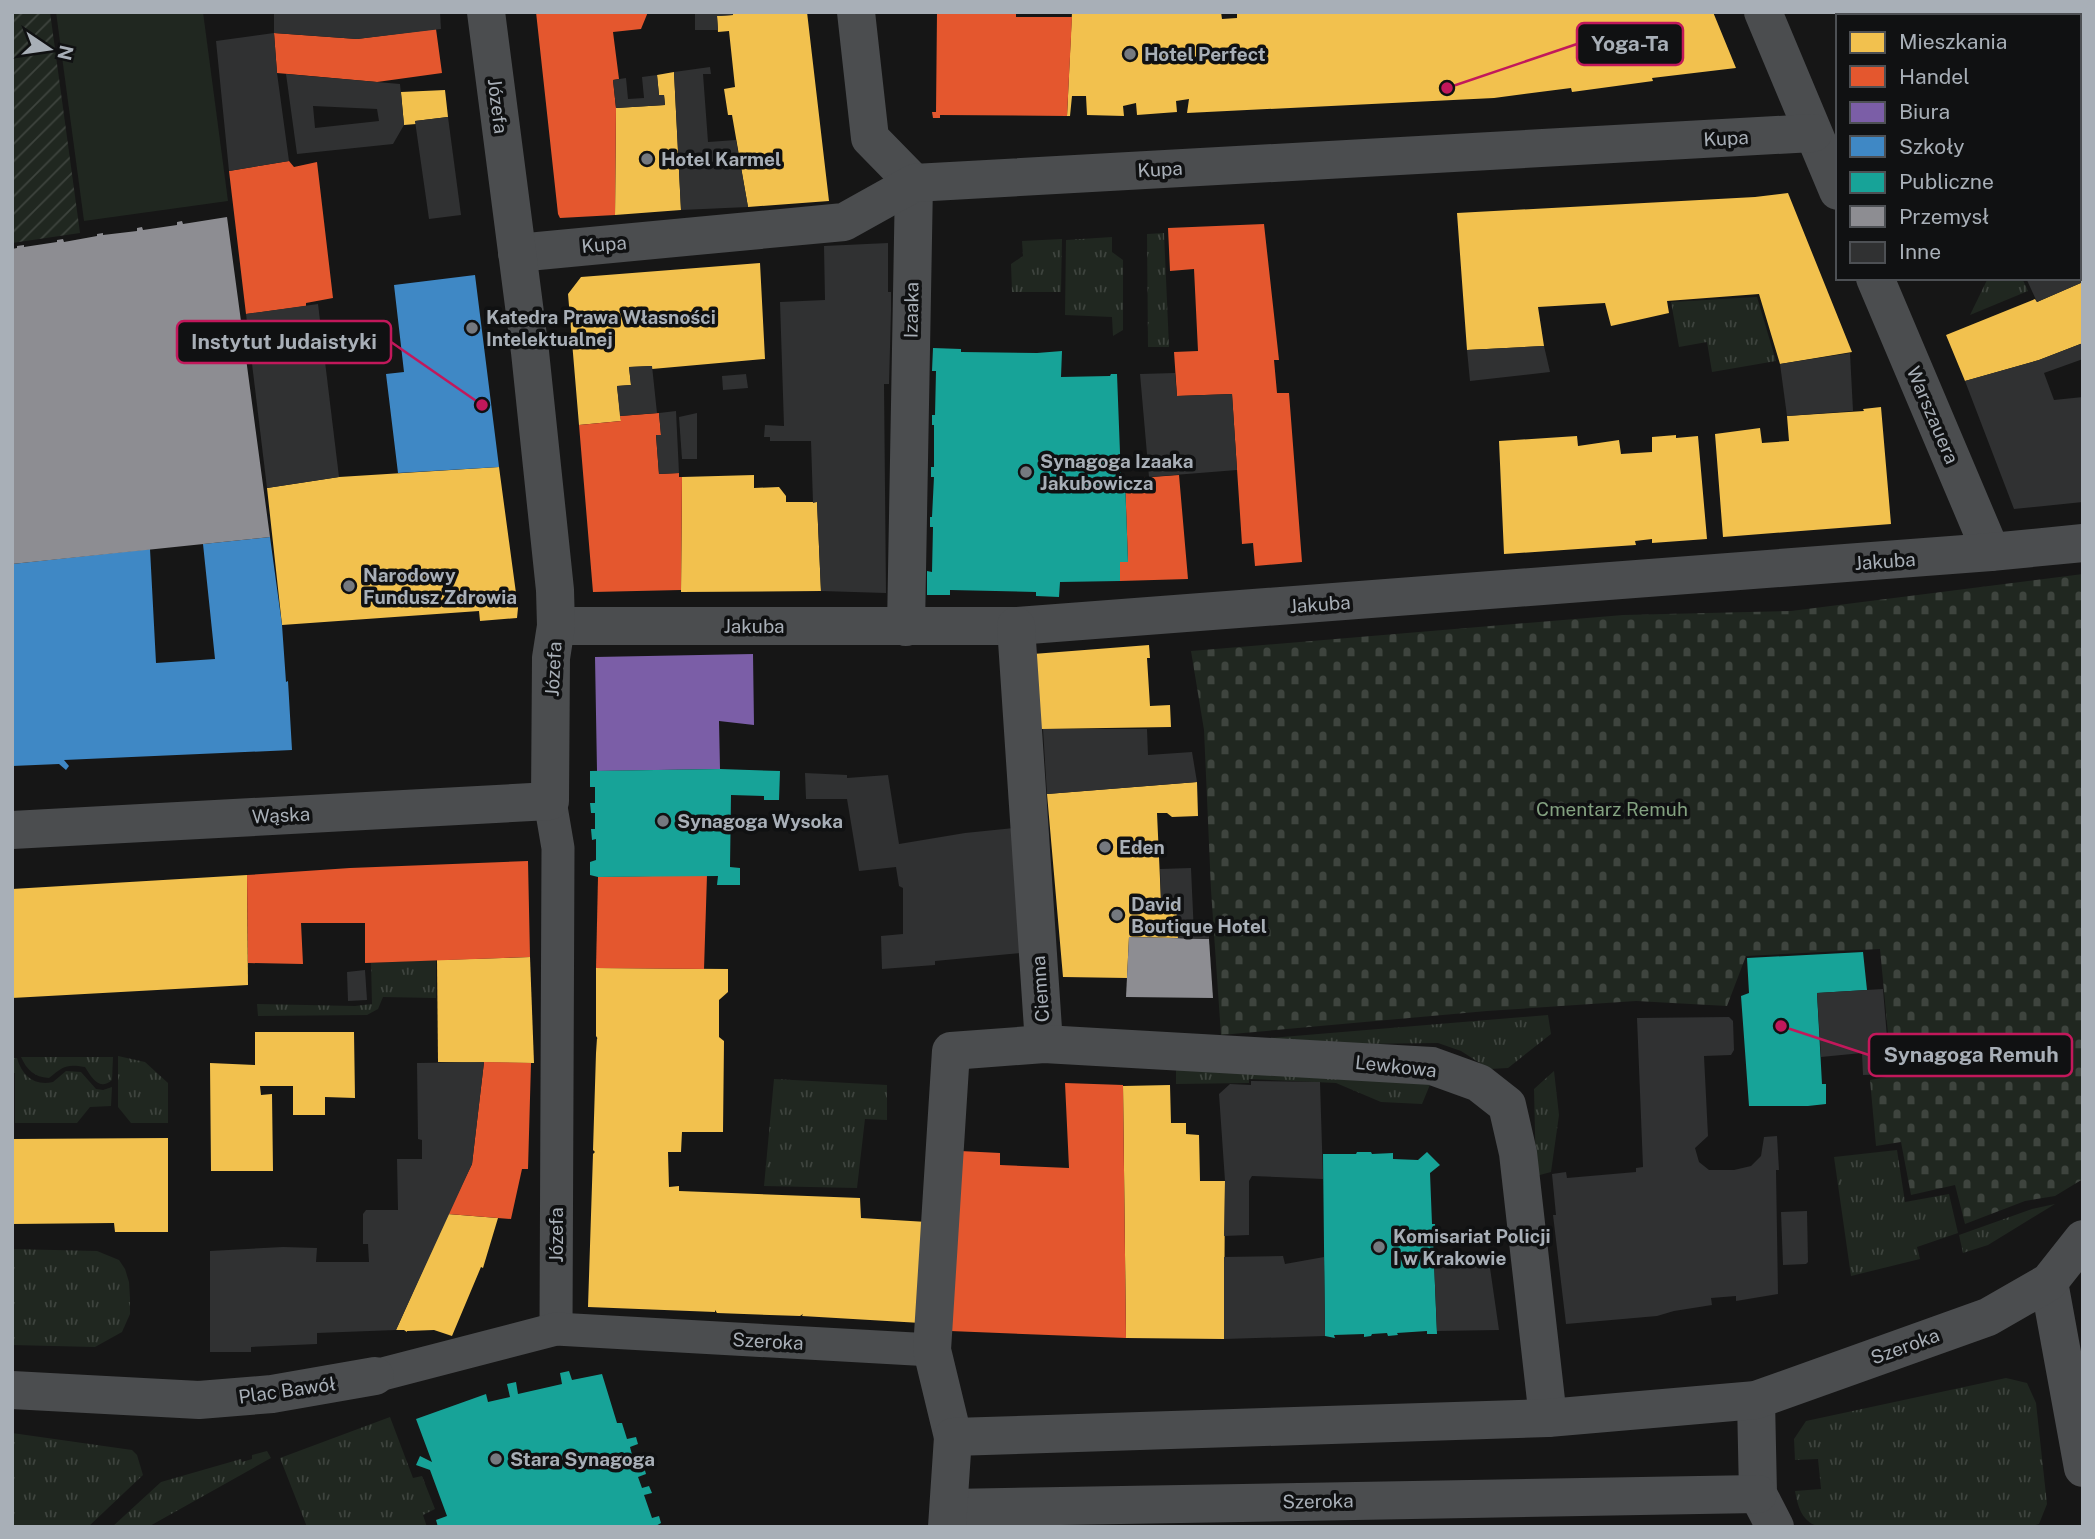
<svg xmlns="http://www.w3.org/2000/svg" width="2095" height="1539" font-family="'Public Sans',sans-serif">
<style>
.grass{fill:url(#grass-tufts)}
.cemetery{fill:url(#cemetery-stones)}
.garden{fill:url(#garden-furrows)}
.pitch{fill:#202720}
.homes{fill:#f2c14e}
.shops{fill:#e4572e}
.offices{fill:#7b5ea7}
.schools{fill:#3f88c5}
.public{fill:#17a398}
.industry{fill:#8d8d92}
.building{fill:#303132;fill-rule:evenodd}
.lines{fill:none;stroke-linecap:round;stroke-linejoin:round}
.pedestrian{stroke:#4b4d4f;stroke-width:33}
.minor{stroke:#4b4d4f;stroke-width:38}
.poi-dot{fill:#75797f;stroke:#101112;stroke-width:2.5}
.labels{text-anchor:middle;stroke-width:7;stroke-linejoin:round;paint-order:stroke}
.poi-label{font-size:19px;font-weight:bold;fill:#a8afb7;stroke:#101112;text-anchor:start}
.street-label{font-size:19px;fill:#a8afb7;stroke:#101112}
.park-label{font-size:19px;fill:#83a180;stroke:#101112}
.leader{fill:none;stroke:#c2185b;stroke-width:2.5}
.callout-dot{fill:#c2185b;stroke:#101112;stroke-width:2.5}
.callout{fill:#101112;stroke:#c2185b;stroke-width:2.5}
.callout-label{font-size:21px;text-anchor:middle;font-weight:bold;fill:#a8afb7}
</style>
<defs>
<pattern id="grass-tufts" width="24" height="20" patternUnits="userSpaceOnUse" patternTransform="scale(1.75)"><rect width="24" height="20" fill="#202720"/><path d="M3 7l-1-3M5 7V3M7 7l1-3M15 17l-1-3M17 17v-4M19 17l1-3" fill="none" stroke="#3e443e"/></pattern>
<pattern id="cemetery-stones" width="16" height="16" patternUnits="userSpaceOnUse" patternTransform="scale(1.75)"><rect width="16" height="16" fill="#202720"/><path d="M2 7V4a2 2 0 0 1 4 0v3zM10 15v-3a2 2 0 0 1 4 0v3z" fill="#3e443e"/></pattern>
<pattern id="garden-furrows" width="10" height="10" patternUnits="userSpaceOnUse" patternTransform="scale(1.75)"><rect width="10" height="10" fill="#202720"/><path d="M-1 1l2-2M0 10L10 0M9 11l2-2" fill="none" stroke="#3e443e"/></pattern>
</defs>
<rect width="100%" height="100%" fill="#161616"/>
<g class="grass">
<path d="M1164 233 1169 347H1148L1147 234Z"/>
<path d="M1112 237V252L1123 260V330L1113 336 1112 317 1065 315 1066 240Z"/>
<path d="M1062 239 1061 292H1012L1011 264 1023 256 1022 241Z"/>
<path d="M1988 278H2022L2028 291 1970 315Z"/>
<path d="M1757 297 1776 361 1712 372 1707 342 1679 347 1671 302Z"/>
<path d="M436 960V998L383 997 378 1009 367 1015 258 1016 257 1004 355 1006 372 1004 371 963Z"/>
<path d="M1548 1015 1551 1034 1508 1068 1489 1069 1461 1051 1438 1043 1280 1045 1235 1041Z"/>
<path d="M118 1056 145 1062 168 1083V1123H131L118 1107Z"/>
<path d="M21 1057H113L112 1080C99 1091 92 1078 85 1067 66 1064 64 1066 49 1078 34 1077 27 1070 21 1057Z"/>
<path d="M12 1058H17C22 1076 34 1086 53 1082L66 1071 81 1072 96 1089 103 1090 112 1087 111 1106 90 1107 77 1123H15V1073H12Z"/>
<path d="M1176 1067 1434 1075 1422 1104 1381 1102 1336 1083 1249 1079V1083L1176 1084Z"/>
<path d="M1554 1071 1559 1115 1551 1172 1536 1176 1534 1089Z"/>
<path d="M774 1079 887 1085V1120L865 1119 857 1188 764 1186Z"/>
<path d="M1897 1150 1905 1202 1949 1194 1958 1233 1917 1247 1920 1259 1851 1276 1834 1157Z"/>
<path d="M2055 1204 1988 1245 1963 1253 1959 1235 2032 1209Z"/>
<path d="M12 1249 97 1251 119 1260 125 1269 129 1282 130 1298V1314L122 1332 95 1347 12 1345Z"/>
<path d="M2006 1378 2027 1383 2036 1403 2047 1504 2039 1524 2028 1527H1823C1803 1525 1798 1508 1795 1491L1821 1489 1818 1459 1795 1460 1794 1439 1806 1421Z"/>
<path d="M390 1417 413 1478 422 1476 435 1509 423 1515 427 1527H307L280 1458Z"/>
<path d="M12 1433 132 1450 137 1455 143 1475 88 1527H12Z"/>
<path d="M267 1451 271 1458 148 1527H112L161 1482 241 1459 242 1462 252 1459V1455Z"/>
</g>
<path class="cemetery" d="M2083 574V1179L2055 1196 2025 1201 1965 1224 1955 1185 1911 1195 1901 1142 1876 1146 1870 1080 1892 1076 1880 949 1746 956 1727 1006 1636 1001 1487 1011 1221 1035 1211 890 1204 730 1191 651 1623 615 1791 611Z"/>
<path class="garden" d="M12 12H50L80 233 12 243Z"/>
<path class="pitch" d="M56 12H203L228 201 84 221Z"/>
<g class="homes">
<path d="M732 12H807L829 201 748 207 732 115H728L724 89 735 87 729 31 718 32 717 16 733 15Z"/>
<path d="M1072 12H1221L1222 19 1237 18V12H1713L1736 68 1652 78 1653 81 1572 92 1571 88 1494 98 1187 113 1189 99 1176 101 1177 112 1137 115 1136 103 1123 106 1124 116 1087 115 1086 96H1072L1070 116H1067Z"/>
<path d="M674 72 681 210 615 215 616 108 665 105 664 95H659L657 75Z"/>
<path d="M445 90 448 117 415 121 416 124 404 125 401 92Z"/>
<path d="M1788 193 1852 352 1780 364 1759 294 1667 301 1669 313 1611 326 1605 303 1538 307 1544 346 1467 350 1457 213 1755 197Z"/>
<path d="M760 263 765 359 652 369V366L629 367 631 385 617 386 621 421 579 425 568 294 581 277Z"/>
<path d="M2083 282V343L2039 360 1965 381 1946 335 2035 299 2037 302Z"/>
<path d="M1881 407 1891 524 1723 537 1715 434 1760 428 1762 443 1789 441 1787 416 1864 411 1863 409Z"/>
<path d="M1676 435V438L1698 436 1707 539 1652 543V539L1635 541 1636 545 1504 554 1499 441 1577 436 1578 446 1619 440 1621 454 1652 452V437Z"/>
<path d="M499 467 518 608 517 618 480 621 479 611 282 625 267 488 339 477Z"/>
<path d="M754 475V488L779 487 786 496V502H817L821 591 681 592 682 477Z"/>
<path d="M1149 645 1150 658H1147L1150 706 1170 705 1171 727 1041 729 1033 654Z"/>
<path d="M1197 782 1198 816 1172 817 1167 813H1157L1161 901H1176L1178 938 1129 937 1127 978 1063 977 1047 794Z"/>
<path d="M247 875 248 985 12 998V889Z"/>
<path d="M530 957 534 1063 438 1062 437 960Z"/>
<path d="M596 968 728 969V992L719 1000V1037L724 1041 723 1132H682L681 1152H668L669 1187 679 1186V1191L860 1198 861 1218 927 1222 921 1323 802 1316 803 1314 800 1316 717 1313 715 1310V1312L588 1307 593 1154 595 1152 593 1150 596 1053 597 1038 598 1039 596 1036Z"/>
<path d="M255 1032H354L355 1098 325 1097V1115H293V1086H260L261 1095 272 1094 273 1171H211L210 1063 255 1065Z"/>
<path d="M1170 1085 1171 1123H1186V1134L1199 1135 1200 1181H1225L1224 1339 1126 1338 1123 1086Z"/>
<path d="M168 1138V1232H115L114 1223 12 1224V1139Z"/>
<path d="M448 1214 498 1218 483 1268 481 1267 452 1336 434 1330 407 1331V1332L404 1330H396Z"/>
</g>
<g class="shops">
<path d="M536 12H648L641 29 613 32 619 79 613 80 616 108 615 215 560 218 558 214Z"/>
<path d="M937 12H1016V17H1072L1067 116 940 115V118H933L932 112H936Z"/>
<path d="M436 29 442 73 377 82 277 73 274 33 357 39Z"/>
<path d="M289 161 294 167 317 162 333 298 306 303V306L246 314 229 171Z"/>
<path d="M1264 224 1279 360H1274L1277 393H1289L1302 562 1255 566 1253 543 1242 544 1232 394 1177 396 1174 352 1198 351 1194 269 1170 271 1168 228Z"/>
<path d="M659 413 661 435H656L659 474 679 473V477H682L681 590 593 592 579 425 621 421 620 416Z"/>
<path d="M1179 475 1188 579 1120 581V562H1128L1125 479Z"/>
<path d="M528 861 530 957 365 963V923H301L303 964 248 963 247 875 350 868Z"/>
<path d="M707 875 704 969 596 968 598 877Z"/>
<path d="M484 1062 531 1063 528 1169H522L511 1219 448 1214 472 1164Z"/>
<path d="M1065 1083 1123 1085V1086L1126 1338 950 1331 960 1151 1000 1153V1165L1069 1168Z"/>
</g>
<path class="offices" d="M753 654 754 725 719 721 720 769 597 771 595 657Z"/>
<g class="schools">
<path d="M475 275 499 467 398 473 386 374 404 372 394 285Z"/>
<path d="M270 537 282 625 286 682 288 681 292 750 64 760 69 766 66 770 59 764 12 766V564L150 549 156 663 215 659 203 544Z"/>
</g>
<g class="public">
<path d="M933 348 961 349V352L1037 353 1062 351 1061 377 1110 376 1111 374H1117L1121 479H1125L1128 562H1120V581L1060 582 1059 597 1036 596V592L950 590V595H927V571L932 572 933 527H930V517H932L934 477H931V467H934V425H932V415H935L936 371H932Z"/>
<path d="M720 769 780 771 779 800H764V796L731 795 730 867 740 868V885H717L718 876 598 877 590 875V862L596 860V839L592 840 591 829H595V813H591L590 803H595V787H590V771Z"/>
<path d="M1863 952 1867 990 1817 993 1822 1084H1826V1104L1808 1106H1749L1741 996 1749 993 1747 958Z"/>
<path d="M1357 1152H1371L1372 1154 1393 1153V1159L1418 1160 1427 1152 1440 1165 1430 1173 1432 1224H1435L1436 1237H1433L1437 1334H1427V1331L1397 1333 1398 1335 1388 1336 1387 1333 1372 1334 1371 1336 1364 1337V1334L1334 1335 1335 1338 1325 1336 1323 1154H1356Z"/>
<path d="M569 1371 572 1380 602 1374 617 1423H622L627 1439 636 1437 638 1444 630 1447 636 1470 644 1467 646 1474 638 1477 642 1488 649 1486 652 1493 644 1495 652 1518 659 1516 661 1523 654 1527H450L449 1525 438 1527 436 1520 447 1516 430 1470 416 1465 420 1456 432 1462 416 1419 486 1394 488 1402 510 1397 507 1384 516 1382 518 1394 562 1384 560 1373Z"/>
</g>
<g class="industry">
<path d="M227 217 270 537 12 564V249L17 248V246L24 245V247L57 242V240L63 239 64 242 97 236V234L103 233V235L137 231V228L142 227 143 230 177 225V222L182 221 183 224Z"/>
<path d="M1129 937 1209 939 1213 998 1126 997Z"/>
</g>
<g class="building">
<path d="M274 12H440L441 29 357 39 274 33Z"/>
<path d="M695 12H732L733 15 717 16 718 30H695Z"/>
<path d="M1970 12H2083V36L2079 37V16H1971Z"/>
<path d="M274 33 277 73 289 161 229 171 216 41Z"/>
<path d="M710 67 711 74H703L708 142 736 140 748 207 681 210 674 72Z"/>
<path d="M286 74 400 84 404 125 393 144 297 154ZM313 106 377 109 379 121 315 128Z"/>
<path d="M657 75 659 95H664L665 105 616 108 613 80 626 78 628 99 644 98 642 77Z"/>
<path d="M448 117 461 215 429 219 415 121Z"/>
<path d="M2079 225 2083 233V282L2037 302 2026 278H2079Z"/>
<path d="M888 243V292H891V311L889 384H884L886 593 821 591 817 502 813 503 811 441H770V437H764L765 425 784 426 780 302 825 300 824 246Z"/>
<path d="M318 304 339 477 267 488 246 314Z"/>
<path d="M2083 343V359L2044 373 2054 400 2083 397V502L2014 509 1965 381 2039 360Z"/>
<path d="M1544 346 1550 372 1470 381 1467 350Z"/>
<path d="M1850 353 1853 411 1787 416 1780 364Z"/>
<path d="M652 366 657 413 620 416 617 386 631 385 629 367Z"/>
<path d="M1175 373 1177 396 1232 394 1237 470 1149 477 1140 374Z"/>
<path d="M746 374 748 388 723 390 722 376Z"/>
<path d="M676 411 679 473 659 474 656 435H661L659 413Z"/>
<path d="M697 413V459H682L679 417Z"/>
<path d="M1043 729H1147L1148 755 1192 752 1197 782 1047 794Z"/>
<path d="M805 773 847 775V778L888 775 899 844 965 833 1014 828 1020 953 935 961V965L882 969 881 936 903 934V888L899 886 896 867 859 871 847 799H806Z"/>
<path d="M1191 868 1194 935H1209V939L1178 938 1176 901H1161L1160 869Z"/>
<path d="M365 970 367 1000 348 1001 347 972Z"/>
<path d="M1883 989 1890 1074 1863 1075 1862 1053 1821 1057 1817 993Z"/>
<path d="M1729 1017 1733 1021 1734 1050 1731 1055 1704 1056 1708 1136 1695 1148 1699 1162 1709 1170H1734L1751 1166 1761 1156 1764 1137 1777 1136 1779 1170H1776L1778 1294 1736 1301V1296L1711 1298 1712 1305 1674 1311 1657 1316 1566 1324 1553 1215H1556L1552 1174 1566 1172 1567 1178 1636 1172V1168L1643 1167 1637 1018Z"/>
<path d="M484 1062 472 1164 396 1330 317 1333V1344L251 1347V1352H210V1251L283 1247 317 1248 316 1262H369L368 1244H363V1214L366 1210H398L397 1159H422V1140L418 1139 417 1063Z"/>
<path d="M1251 1081 1320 1082 1323 1179 1252 1176 1249 1181V1235L1224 1236 1225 1181 1219 1094 1230 1084 1251 1085Z"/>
<path d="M1807 1211 1808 1262 1806 1264 1783 1265 1781 1212Z"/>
<path d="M1283 1256 1285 1264 1324 1257 1325 1336 1224 1339V1257Z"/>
<path d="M1437 1261V1264L1489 1261 1499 1330 1437 1331 1434 1262Z"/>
</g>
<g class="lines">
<g class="pedestrian">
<path d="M550 801 558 848 556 1329"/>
<path d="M375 1376 556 1329 932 1350"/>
</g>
<g class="minor">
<path d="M856 12 870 138 914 183 906 627"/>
<path d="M1763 12 1838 191"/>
<path d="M517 253 844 222 914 183 1813 133"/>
<path d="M1875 278 1991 552"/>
<path d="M556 626H1016L1991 552 2083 543"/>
<path d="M1016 626 1044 1044"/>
<path d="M12 830 550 801 551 658 556 626 555 590 530 352 486 12"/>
<path d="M2049 1282 2083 1468"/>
<path d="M12 1390 199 1400 272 1394 375 1376"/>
<path d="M1756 1400 1758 1494 1775 1527"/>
<path d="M953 1437 932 1350 951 1051 1044 1044 1432 1066 1479 1083 1507 1105 1518 1153 1548 1418"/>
<path d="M949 1508 1758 1494"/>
<path d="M947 1527 953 1437 1548 1418 1756 1400 1988 1317 2049 1282 2083 1239"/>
</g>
</g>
<g class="poi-dot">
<circle cx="1130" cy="54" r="7"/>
<circle cx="647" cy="159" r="7"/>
<circle cx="472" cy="328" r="7"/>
<circle cx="1026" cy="472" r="7"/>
<circle cx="349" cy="586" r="7"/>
<circle cx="663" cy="821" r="7"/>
<circle cx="1105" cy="847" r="7"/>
<circle cx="1117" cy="915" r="7"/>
<circle cx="1379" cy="1247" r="7"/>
<circle cx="496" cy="1459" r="7"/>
</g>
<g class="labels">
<g class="poi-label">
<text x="1144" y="61">Hotel Perfect</text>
<text x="661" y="166">Hotel Karmel</text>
<text x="486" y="324">Katedra Prawa Własności<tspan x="486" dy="22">Intelektualnej</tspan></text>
<text x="1040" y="468">Synagoga Izaaka<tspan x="1040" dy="22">Jakubowicza</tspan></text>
<text x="363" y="582">Narodowy<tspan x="363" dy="22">Fundusz Zdrowia</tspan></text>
<text x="677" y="828">Synagoga Wysoka</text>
<text x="1119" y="854">Eden</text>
<text x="1131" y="911">David<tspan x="1131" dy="22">Boutique Hotel</tspan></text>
<text x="1393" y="1243">Komisariat Policji<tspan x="1393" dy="22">I w Krakowie</tspan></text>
<text x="510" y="1466">Stara Synagoga</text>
</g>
<g class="street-label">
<text transform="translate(498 106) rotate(83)" y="7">Józefa</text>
<text transform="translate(1726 138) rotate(-3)" y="7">Kupa</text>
<text transform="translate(1160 169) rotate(-3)" y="7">Kupa</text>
<text transform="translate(604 244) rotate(-5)" y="7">Kupa</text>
<text transform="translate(911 310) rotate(-89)" y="7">Izaaka</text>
<text transform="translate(1933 415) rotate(67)" y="7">Warszauera</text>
<text transform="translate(1885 561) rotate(-4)" y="7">Jakuba</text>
<text transform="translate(1320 604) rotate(-4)" y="7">Jakuba</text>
<text x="754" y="633">Jakuba</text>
<text transform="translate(553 669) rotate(-87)" y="7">Józefa</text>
<text transform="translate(281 815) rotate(-3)" y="7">Wąska</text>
<text transform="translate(1040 989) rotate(-94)" y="7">Ciemna</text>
<text transform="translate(1396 1066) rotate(6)" y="7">Lewkowa</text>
<text transform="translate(556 1235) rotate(-90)" y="7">Józefa</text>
<text transform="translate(768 1341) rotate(3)" y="7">Szeroka</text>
<text transform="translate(1905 1346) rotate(-20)" y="7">Szeroka</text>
<text transform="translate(287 1390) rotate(-8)" y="7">Plac Bawół</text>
<text transform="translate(1318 1501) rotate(-1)" y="7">Szeroka</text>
</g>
<g class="park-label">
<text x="1612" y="816">Cmentarz Remuh</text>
</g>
</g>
<path class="leader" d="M1447 88L1577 44M482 405L391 342M1781 1026L1869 1055"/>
<g class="callout-dot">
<circle cx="1447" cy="88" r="7"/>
<circle cx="482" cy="405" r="7"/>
<circle cx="1781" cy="1026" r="7"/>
</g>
<g class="callout">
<rect x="1577" y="23" width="106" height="42" rx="7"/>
<rect x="177" y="321" width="214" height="42" rx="7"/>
<rect x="1869" y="1034" width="203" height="42" rx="7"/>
</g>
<g class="callout-label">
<text x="1630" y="51">Yoga-Ta</text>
<text x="284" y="349">Instytut Judaistyki</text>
<text x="1971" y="1062">Synagoga Remuh</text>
</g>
<rect width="2095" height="1539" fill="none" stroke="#a8afb7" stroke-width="28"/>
<rect x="1836" y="14" width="245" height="266" fill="#101112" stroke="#4d5054" stroke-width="2"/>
<rect x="1850" y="32" width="35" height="21" fill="#f2c14e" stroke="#4d5054" stroke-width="2"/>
<text x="1899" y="49" font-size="21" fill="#a8afb7">Mieszkania</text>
<rect x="1850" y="66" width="35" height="21" fill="#e4572e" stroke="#4d5054" stroke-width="2"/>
<text x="1899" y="84" font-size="21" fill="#a8afb7">Handel</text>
<rect x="1850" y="102" width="35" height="21" fill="#7b5ea7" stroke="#4d5054" stroke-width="2"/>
<text x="1899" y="119" font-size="21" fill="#a8afb7">Biura</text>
<rect x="1850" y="136" width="35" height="21" fill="#3f88c5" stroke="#4d5054" stroke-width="2"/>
<text x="1899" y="154" font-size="21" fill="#a8afb7">Szkoły</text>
<rect x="1850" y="172" width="35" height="21" fill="#17a398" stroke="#4d5054" stroke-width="2"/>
<text x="1899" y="189" font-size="21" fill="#a8afb7">Publiczne</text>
<rect x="1850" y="206" width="35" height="21" fill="#8d8d92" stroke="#4d5054" stroke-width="2"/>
<text x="1899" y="224" font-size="21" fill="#a8afb7">Przemysł</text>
<rect x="1850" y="242" width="35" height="21" fill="#303132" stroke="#4d5054" stroke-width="2"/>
<text x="1899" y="259" font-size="21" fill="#a8afb7">Inne</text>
<g transform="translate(49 49) rotate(103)" stroke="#101112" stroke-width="5" paint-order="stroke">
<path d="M0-5L12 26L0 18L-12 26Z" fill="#a8afb7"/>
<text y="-10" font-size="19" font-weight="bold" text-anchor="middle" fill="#a8afb7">N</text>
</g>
</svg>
